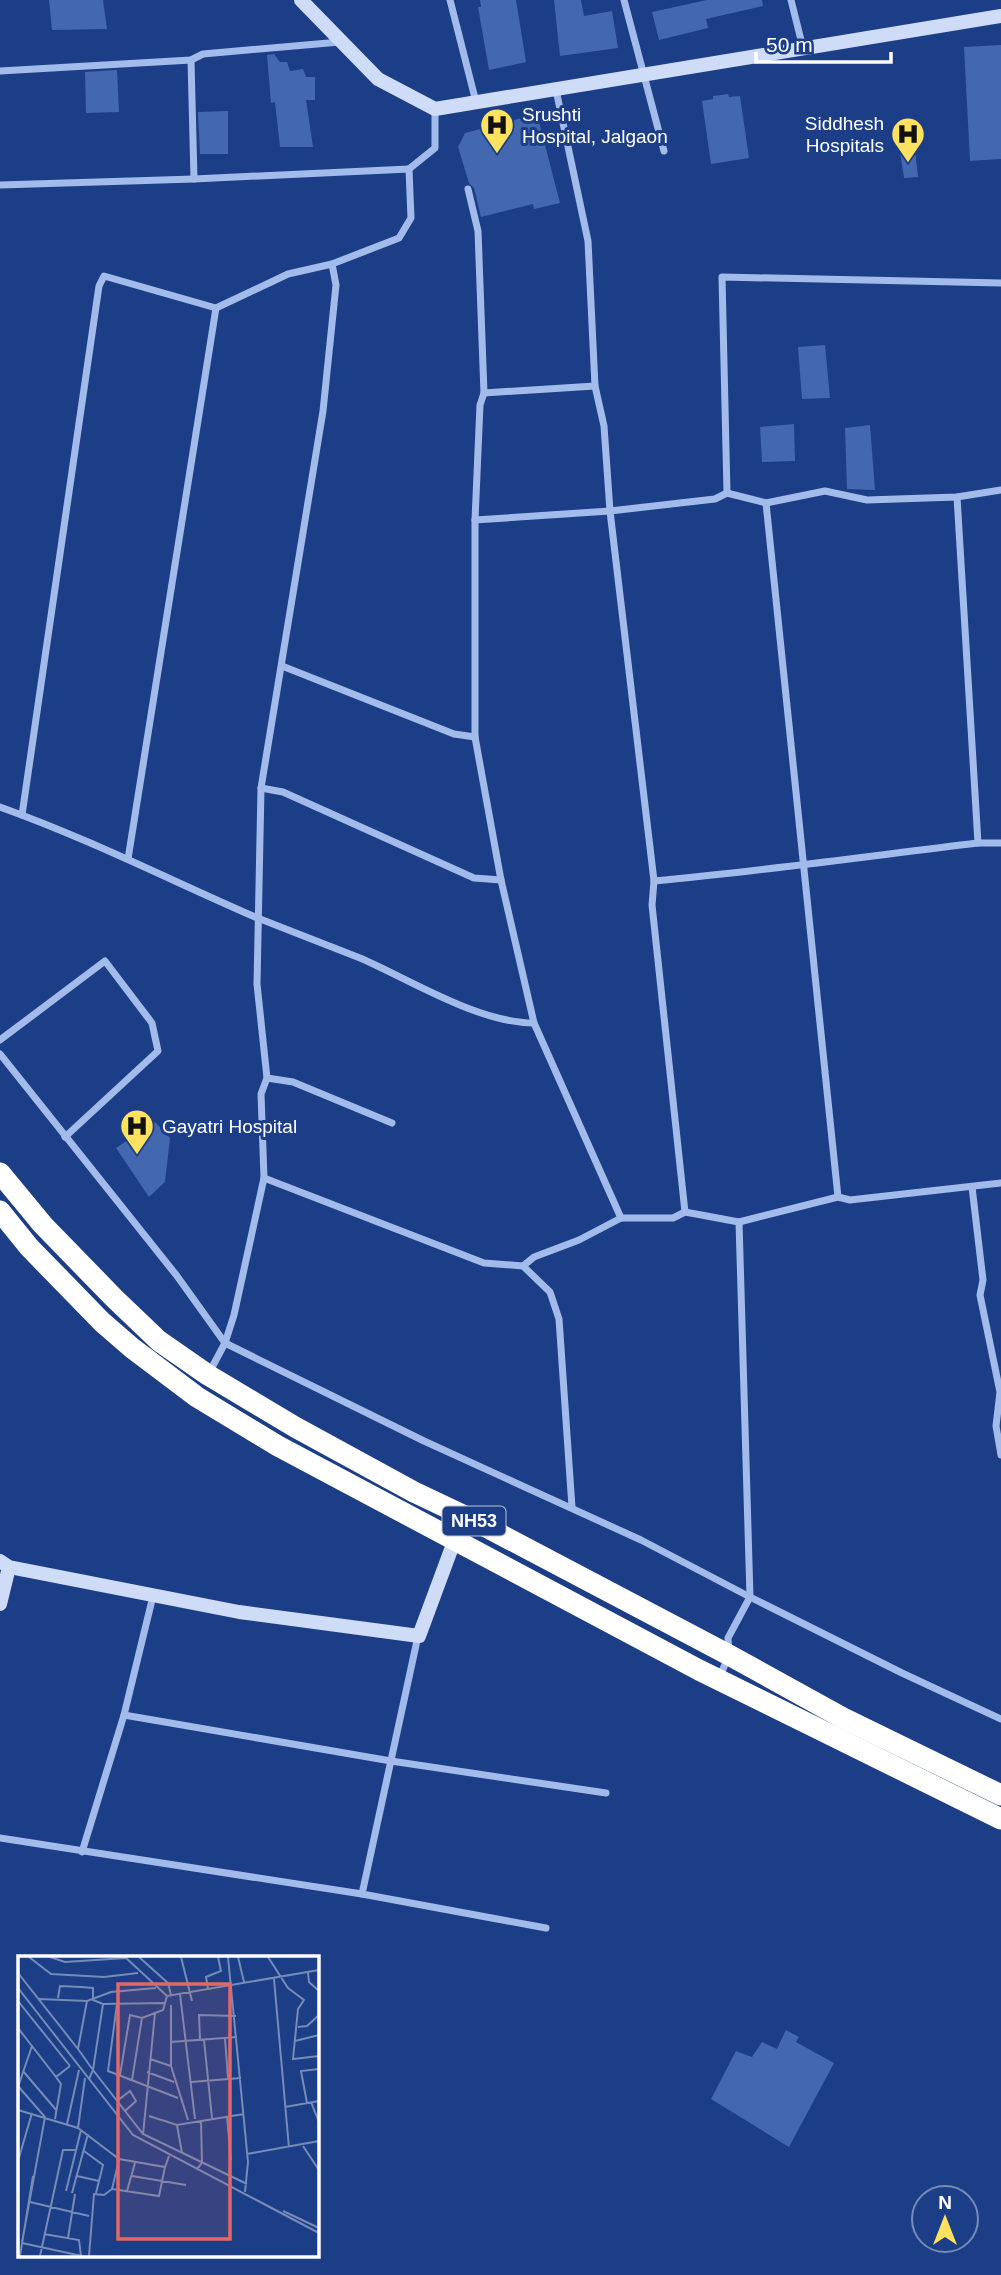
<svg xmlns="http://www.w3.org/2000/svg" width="1001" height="2275" font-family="Helvetica,sans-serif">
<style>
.building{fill:#4468af}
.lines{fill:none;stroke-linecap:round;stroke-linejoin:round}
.street{stroke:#a2bbeb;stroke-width:7}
.secondary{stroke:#cedcf8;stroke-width:14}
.highway{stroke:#fff;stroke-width:21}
.labels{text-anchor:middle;stroke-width:6;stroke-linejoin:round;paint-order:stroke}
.shield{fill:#1b3e86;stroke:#bbc5db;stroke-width:2}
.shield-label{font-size:18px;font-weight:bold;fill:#fff}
.poi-label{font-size:19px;fill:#fff;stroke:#1b3e86;text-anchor:start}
.inset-road{fill:none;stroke:#768bb6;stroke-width:2}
.view{fill:#e26868;fill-opacity:0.15;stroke:#e26868;stroke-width:3.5}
.inset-edge{fill:none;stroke:#fff;stroke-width:3.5}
</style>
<rect width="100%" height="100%" fill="#1b3e86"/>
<g class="building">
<path d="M49 0H103L107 29 52 30Z"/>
<path d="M480 0H516L526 62 489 70 478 7H481Z"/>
<path d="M554 0H581L584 16 612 11 618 48 560 56Z"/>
<path d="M707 0H762L763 6 706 19 708 28 659 40 652 12Z"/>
<path d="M1001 45V159L970 161 964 47Z"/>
<path d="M274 54 280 62H287L290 71 303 69 306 77H315V100H306L313 147H280L275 102 271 103 267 55Z"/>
<path d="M117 70 119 112 86 113 85 72Z"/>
<path d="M728 94 729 97 740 96 749 158 711 164 702 101 713 99V96Z"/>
<path d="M228 111V154H200L198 112Z"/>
<path d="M537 114 560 203 534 209 533 204 481 217 474 188 469 183 458 147 465 133Z"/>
<path d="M915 150 918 177 904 178 900 152Z"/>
<path d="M825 345 830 398 802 399 798 347Z"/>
<path d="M794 424 795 461 762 462 760 427Z"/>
<path d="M870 425 875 490 847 489 845 428Z"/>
<path d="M155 1122 170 1138 165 1182 149 1197 116 1148Z"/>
<path d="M786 2030 799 2037 796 2042 834 2063 789 2147 711 2099 736 2051 752 2057 762 2042 777 2049Z"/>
</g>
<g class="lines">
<g class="street">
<path d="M450 0 476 102"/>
<path d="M624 0 664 151"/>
<path d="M791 0 803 48"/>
<path d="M191 60 194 179"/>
<path d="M0 71 191 60 203 54 340 42"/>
<path d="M556 90 588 241 595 386 604 426 610 511 654 881 652 905 685 1212"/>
<path d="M0 185 194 179 409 169"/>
<path d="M468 189 478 231 484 393 480 405 475 520V737L501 880 534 1023 621 1218"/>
<path d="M484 393 595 386"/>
<path d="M727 493 722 277 1001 283"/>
<path d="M957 497 978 843"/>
<path d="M766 503 838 1197"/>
<path d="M475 520 610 511 715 499 727 493 766 503 825 491 867 500 957 497 1001 490"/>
<path d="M282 666 454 734 475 737"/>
<path d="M261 788 283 792 474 878 501 880"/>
<path d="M0 807C87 838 170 880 255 917 290 931 325 944 360 958 411 980 478 1023 534 1023"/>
<path d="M22 815 99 286 104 276 216 308 288 274 332 264 399 238 411 218 409 169 435 148V109"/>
<path d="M128 859 216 308"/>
<path d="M654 881C762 871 870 856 978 843H1001"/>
<path d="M0 1040 105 961 152 1023 158 1051 65 1137"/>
<path d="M0 1054 177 1276 225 1343 424 1441 641 1540 750 1597 902 1673 1001 1719"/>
<path d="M267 1078 293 1082 392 1123"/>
<path d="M264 1178 484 1263 523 1266 550 1292 559 1319 572 1507"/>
<path d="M972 1187 983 1280 980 1295 1000 1392 996 1426 1001 1455"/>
<path d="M523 1266 534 1257 579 1240 621 1218H673L685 1212 739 1222 838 1197 850 1200 1001 1183"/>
<path d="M209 1373 225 1343 234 1315 264 1178 261 1094 267 1078 257 984 261 788 323 411 336 285 332 264"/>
<path d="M720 1676 729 1655 728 1638 750 1597 739 1222"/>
<path d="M124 1715 391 1761 606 1793"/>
<path d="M0 1838 362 1894 418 1636"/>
<path d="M82 1852 124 1715 153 1596"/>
<path d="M362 1894 546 1928"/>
</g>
<g class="secondary">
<path d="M301 0 378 79 435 109 1001 16"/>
<path d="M0 1561 9 1567 239 1612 419 1636 455 1539"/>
<path d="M0 1604 9 1567"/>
</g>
<g class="highway">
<path d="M0 1173 43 1225 114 1298 159 1341 208 1375 295 1427 414 1492 471 1519 729 1655 843 1718 1001 1795"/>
<path d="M0 1211 29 1247 102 1322 132 1348 197 1397 278 1446 699 1670 1001 1819"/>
</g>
</g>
<defs>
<g id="hospital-pin" transform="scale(1.75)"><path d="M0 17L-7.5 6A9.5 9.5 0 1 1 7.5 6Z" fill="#fde15f" stroke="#1b3e86"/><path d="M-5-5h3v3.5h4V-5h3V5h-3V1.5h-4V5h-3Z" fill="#111"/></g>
</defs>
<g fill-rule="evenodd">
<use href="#hospital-pin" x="497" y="125"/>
<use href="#hospital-pin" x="908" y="134"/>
<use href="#hospital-pin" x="137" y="1126"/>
</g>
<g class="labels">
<rect class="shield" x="442.5" y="1506.5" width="63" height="29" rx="5"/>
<g class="shield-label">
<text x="474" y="1527">NH53</text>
</g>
<g class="poi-label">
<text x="522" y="121">Srushti<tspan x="522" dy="22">Hospital, Jalgaon</tspan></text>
<text x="884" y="130" text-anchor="end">Siddhesh<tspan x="884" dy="22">Hospitals</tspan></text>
<text x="162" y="1133">Gayatri Hospital</text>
</g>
</g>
<g transform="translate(18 1956)">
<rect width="301" height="301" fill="#1b3e86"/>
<path class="inset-road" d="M11 1 33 18 86 21 120 17M32 1 47 6 108 2M107 1 149 40 301 14M121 1 150 27 153 39M163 1 174 45M210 1 230 206 227 236M220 1 226 26M250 1 270 32 286 44 280 53 275 103 301 100M0 17 60 93 69 45M290 17 291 26 301 35M256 23 271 192M0 32 115 179 301 277M190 33 188 21 203 15 200 1M162 38 177 163M40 42 42 30 63 31 75 32V44L85 48 146 47M21 43 69 45 93 36 138 32M0 45 52 110M85 48 75 114 125 178 229 228M99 48 90 115 160 142M153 49V110L170 164M280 71 289 70 301 59M0 72 38 121M182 83 181 59 218 60M207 83 210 122M186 84 194 162M277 85 301 79M153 86 219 81M60 93 75 114 71 123M132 103 153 110M5 115 39 155M129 116 156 126M102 119 112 59 124 62 145 54 149 40M114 124 124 62M173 126 223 122M0 130 27 161 4 286M0 131 14 90M99 145 112 135 118 145 107 155M293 146 301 166M289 147 283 115 301 113M267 151 301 145M0 154 60 172 101 203 147 211 151 200M131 160 159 169 226 158M209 161 213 204M37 163 43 128 38 121 52 110M49 168 61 114M159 169 164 197M60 172 67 122M125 179 137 57M285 190 301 214M66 195 85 209 78 237M229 198 301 185M0 205 14 157M179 213 184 207 183 165M59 220 81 225M114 220 168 229M94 233 141 240 147 211M48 235 63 174M109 235 117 207M54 237 70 178M12 246 71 260M265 255 301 272M26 278 61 284 63 300M50 282 57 238M4 287 64 300M2 300 15 220M22 300 45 194H58M71 300 76 238 86 239 94 233 101 204"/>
<path class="view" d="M100 28H212V283H100Z"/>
<rect width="301" height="301" class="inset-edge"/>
</g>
<g transform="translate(945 2219)"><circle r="33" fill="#1b3e86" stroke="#768bb6" stroke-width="2"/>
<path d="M0-5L12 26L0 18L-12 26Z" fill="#fde15f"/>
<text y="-10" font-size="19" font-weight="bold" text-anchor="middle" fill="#ffffff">N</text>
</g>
<path d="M756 52v10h135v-10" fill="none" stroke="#ffffff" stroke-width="3.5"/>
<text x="766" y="52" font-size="21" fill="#ffffff" stroke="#1b3e86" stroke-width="5" paint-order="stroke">50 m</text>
</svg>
